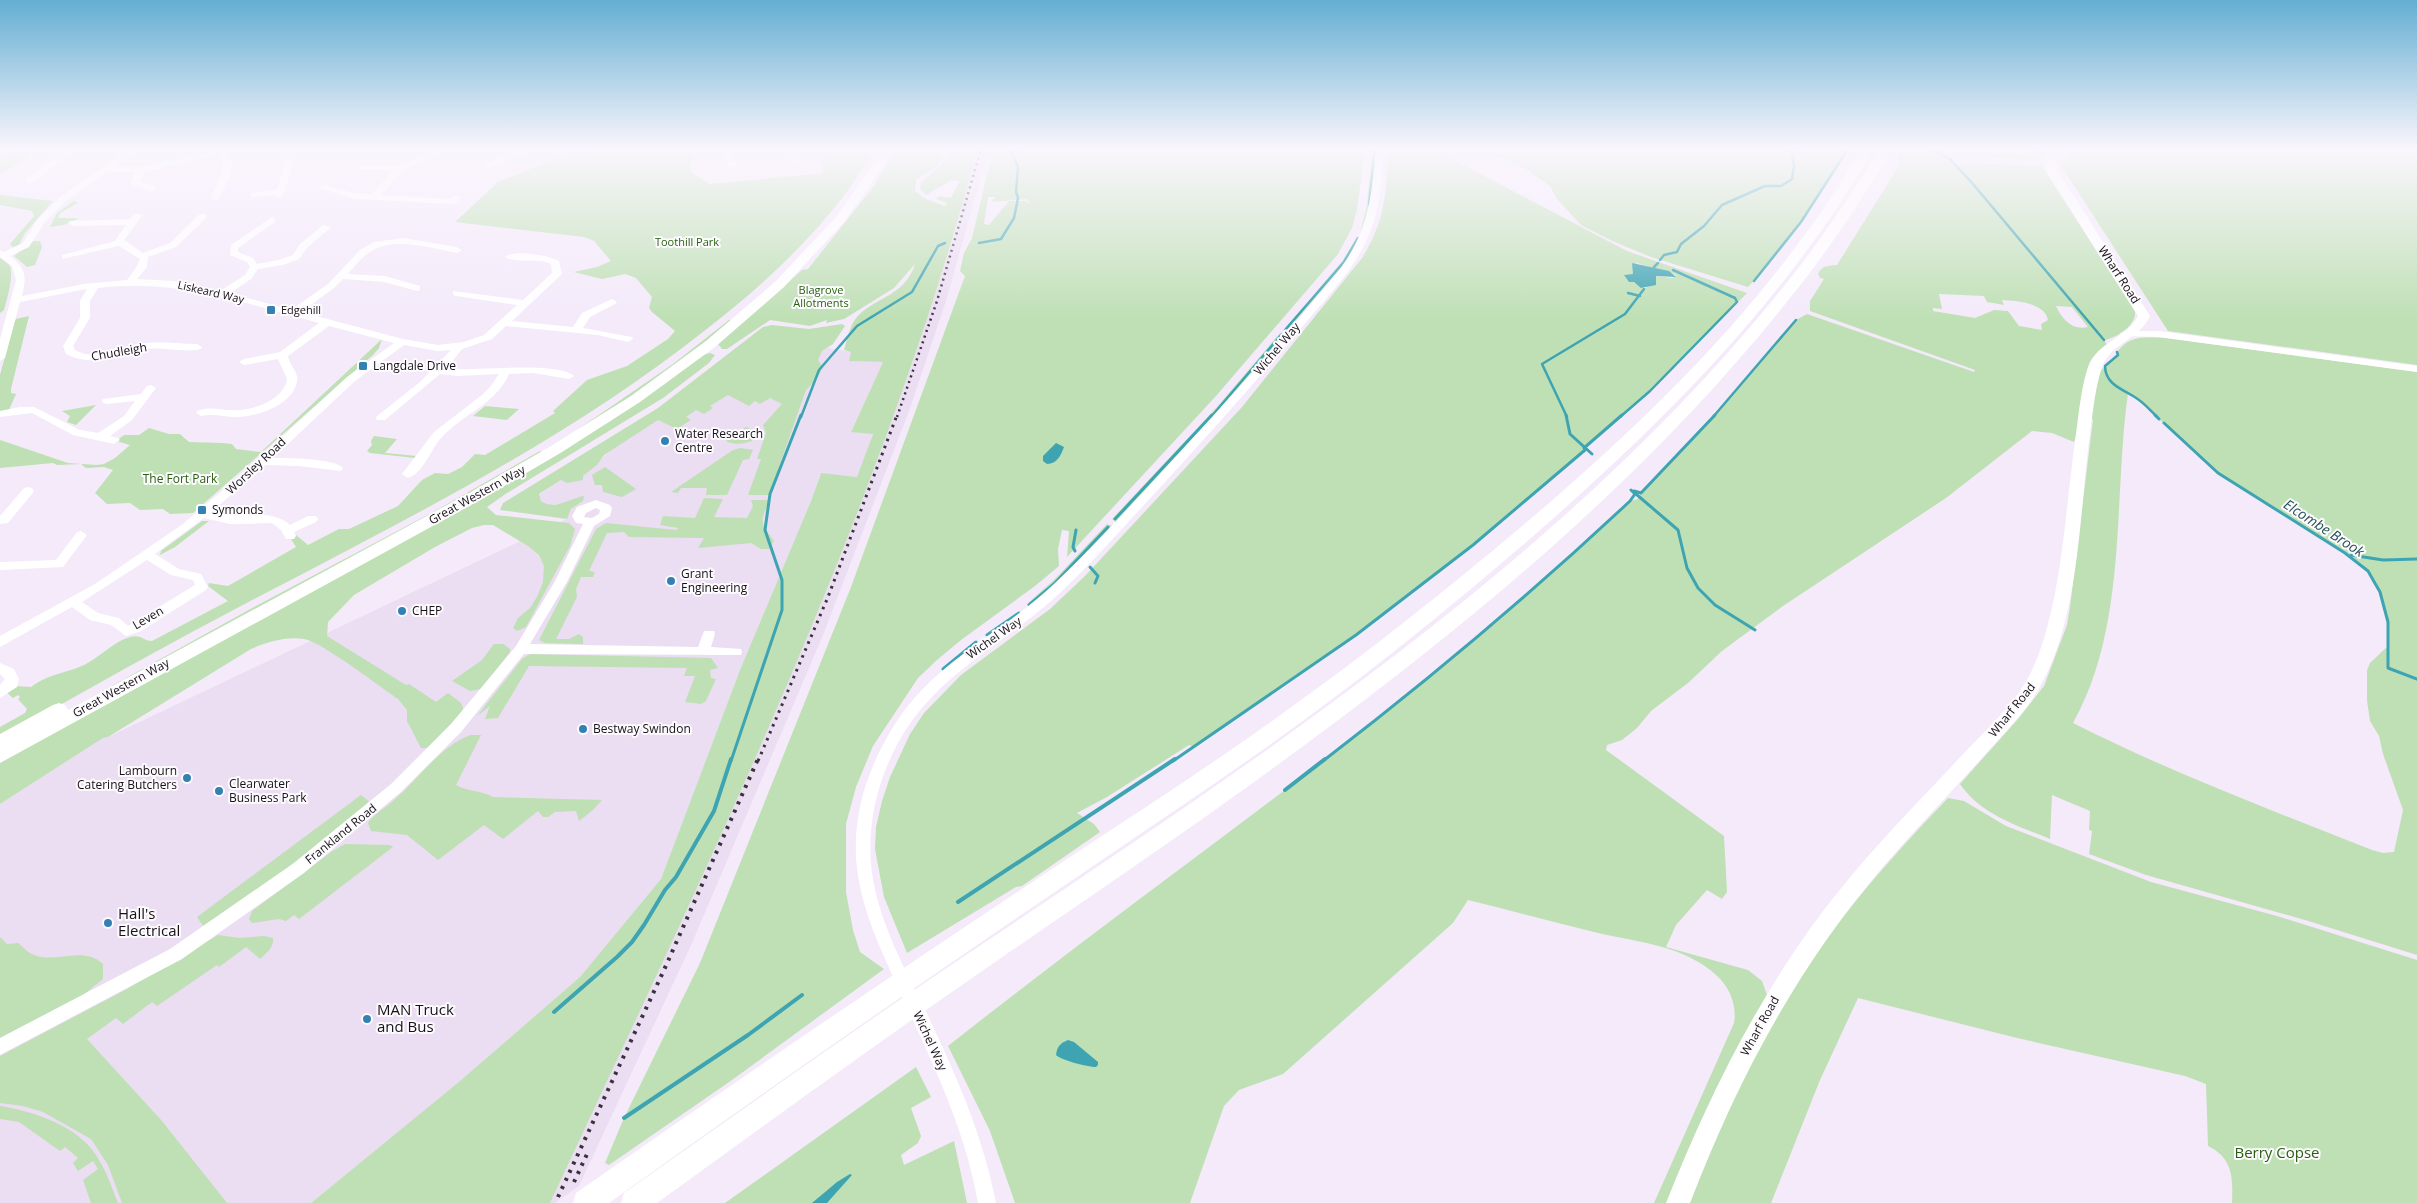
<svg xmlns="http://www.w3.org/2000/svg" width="2417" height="1203" font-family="'Open Sans',sans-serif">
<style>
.built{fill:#ebddf2}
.green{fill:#bfe0b5;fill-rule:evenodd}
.water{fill:#3ea4b2}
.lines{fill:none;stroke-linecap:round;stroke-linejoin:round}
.stream-far2{stroke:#3ea4b2;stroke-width:2.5}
.stream-far1{stroke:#3ea4b2;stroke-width:3}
.stream{stroke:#3ea4b2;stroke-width:4}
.minor{fill:#fff;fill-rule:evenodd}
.major{fill:#fff;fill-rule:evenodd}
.highway{fill:#fff;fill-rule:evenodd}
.rail-far2{stroke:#38333a;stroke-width:2.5;stroke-dasharray:2 4;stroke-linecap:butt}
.rail-far1{stroke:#38333a;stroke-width:3;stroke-dasharray:2.5 5;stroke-linecap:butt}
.rail{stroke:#38333a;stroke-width:4;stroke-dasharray:3 6;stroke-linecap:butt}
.poi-dot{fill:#3380b3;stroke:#fdfbfe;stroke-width:2}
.labels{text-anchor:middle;stroke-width:4;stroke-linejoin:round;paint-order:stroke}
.far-park-label{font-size:11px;fill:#286011;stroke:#fdfbfe}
.far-street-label{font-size:11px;fill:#161217;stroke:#fdfbfe}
.far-poi-label{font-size:11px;fill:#161217;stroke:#fdfbfe;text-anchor:start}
.street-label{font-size:12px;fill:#161217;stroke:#fdfbfe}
.poi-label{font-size:12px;fill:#161217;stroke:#fdfbfe;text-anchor:start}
.park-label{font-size:12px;fill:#286011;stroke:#fdfbfe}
.water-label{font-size:14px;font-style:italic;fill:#245056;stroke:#fdfbfe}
.near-poi-label{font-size:15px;fill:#161217;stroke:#fdfbfe;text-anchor:start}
.near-park-label{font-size:15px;fill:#286011;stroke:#fdfbfe}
</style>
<rect width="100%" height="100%" fill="#f4eafa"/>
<g class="built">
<path d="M978 149H989L946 301 909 411 823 635 692 943 579 1186 555 1203H550L718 840 827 587 876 464 914 358 955 233Z"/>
<path d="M827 348 851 352 849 361 883 362 851 431 873 433 858 477 820 474 811 501 740 670 661 879 580 977 460 1081 311 1203H0V804L103 738 108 737 567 519 571 509 583 501 577 497 567 503 548 505 541 501 539 495 561 480H582L583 476 597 465 600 460 614 447 678 407Z"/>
</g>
<g class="green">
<path d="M23 149H43L0 174V160Z"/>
<path d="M607 149H698L690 165 692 173 710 184 823 173V162L828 149H875C834 220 772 278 708 328 579 431 432 506 287 582 190 632 95 685 0 739V727L25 713 27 709 18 699 20 697 18 695 13 698 5 691 16 686 31 687C50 673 64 674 84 665 100 657 113 642 130 637 142 634 143 641 152 641L228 601 208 586 209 583 228 586 296 547 291 539 296 535 308 545 339 529H349L398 506 422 480 435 473 448 474 462 467 475 454 485 455 555 413 553 411 587 380 627 366 668 339 675 331 652 312 649 308 652 297 636 278 625 274 602 279 574 272 597 267 611 261 594 241 584 237 455 222 498 182 559 158Z"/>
<path d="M897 149H946L937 166 916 180 915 191 926 199 945 206 947 203 936 199 939 196 951 198 960 181 952 180 926 195 920 189 921 182 945 162 951 149H978C879 516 710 860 550 1203H311L460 1081 580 977 661 879 740 670 811 501 821 473 857 477 873 434 851 432 883 362 849 361 851 352 844 350C847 341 849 329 854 321 872 296 904 299 915 264L894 288 844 319 826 323 827 320 810 326 770 320 727 349H722L718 344 802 270 808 269 873 187Z"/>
<path d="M993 149H1365L1357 210 1352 228 1338 254 1216 396 1067 557 1069 531 1062 530 1058 549 1059 566 1035 586 961 640 937 660 918 678 873 746 856 787 846 824V892L853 930 860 952 884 969 732 1080 609 1165 605 1163 624 1118 700 963 851 587 965 276 960 271 964 253 972 238ZM988 197H995L991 202 1027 199 1030 205 1026 201H1009L989 225 984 224Z"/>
<path d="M1372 149H1376C1373 178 1374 209 1360 235L1367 204Z"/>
<path d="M1388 149H1433L1627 251 1747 293 1650 391 1585 448 1568 465C1448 566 1325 661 1194 747L1189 745 1107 797 1077 813 1094 824 1100 832 1022 886 1016 887 907 953 884 897 875 849 876 827 882 801 890 777 910 734 924 713 961 675 1050 609 1085 576 1242 407 1362 258C1386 220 1386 192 1388 149ZM1637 263 1676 275 1673 278 1656 276V282L1644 289 1634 282H1629L1628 279 1633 274V267Z"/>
<path d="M1480 149H1848C1819 197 1788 246 1748 287L1651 257 1610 240 1581 225 1557 199 1550 186 1526 169Z"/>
<path d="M1898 149C1921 149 1941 146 1957 165L1971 163 2042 166 2135 311C2137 325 2116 338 2104 340L2107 345C2100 353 2094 354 2093 366L2101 370 2118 355 2117 352C2130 335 2145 337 2165 338L2417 372V559L2395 558 2384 561 2417 560V955L2305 920 2146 875 2089 854 2092 831 2089 830 2090 811 2052 795 2050 839C2018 826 1980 814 1960 784L2018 719 2044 686 2067 625 2070 607 2093 419 2081 426 2074 442 2052 433 2032 431 1946 498 1783 606 1722 651 1688 683 1651 711 1637 728 1622 740 1607 745 1606 750 1724 836 1727 892 1722 899 1707 890 1676 925 1666 947 1748 970 1762 981 1767 995 1715 1091 1669 1203H1654L1734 1023C1737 1006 1730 987 1716 975 1685 946 1638 942 1598 933 1555 922 1511 911 1468 900L1453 923 1283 1074 1239 1090 1224 1106 1190 1203H1015L990 1131 948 1046C1082 940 1221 840 1357 735 1452 662 1542 583 1630 501L1638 499 1641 493 1715 415 1796 320 1807 314 1974 372 1975 370 1810 311V301L1824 279 1820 278 1818 274C1822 265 1828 266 1837 265L1900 164 1897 156ZM1939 294 1984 296 1987 302 2004 305 2002 300C2015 301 2045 302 2048 320L2041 324 2042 330 2019 326 2008 311 1994 310 1975 318 1933 311V308L1942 309ZM2056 306 2072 307 2088 327C2072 331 2062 319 2056 306ZM2128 393 2137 399 2218 473 2351 555C2355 560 2362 563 2366 568 2385 588 2388 619 2388 646L2370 663 2367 670V701L2370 721 2379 736 2383 754 2403 810 2394 852 2383 853 2372 850C2271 810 2170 772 2073 723 2128 625 2113 501 2128 393Z"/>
<path d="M1984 149H2052L2042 160 1995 158 1979 154Z"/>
<path d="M2075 149H2417V365L2168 331 2060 164Z"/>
<path d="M114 172 74 201 78 203 60 213 58 218H79L64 225 50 227 57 213Z"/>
<path d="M0 195 53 201 25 233 19 245 13 247 10 244 34 216 32 211 0 205Z"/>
<path d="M1357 237H1361L1347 260 1286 332 1284 331 1343 260Z"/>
<path d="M34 241H40L42 247 35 265 27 267 14 256Z"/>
<path d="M0 258C3 260 8 263 10 266 14 275 7 300 4 310L0 313Z"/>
<path d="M29 316 11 389V393L16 394 9 410 0 412V375L14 323 16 319Z"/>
<path d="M729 320 733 321C684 361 632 397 579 431L577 430 673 364Z"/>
<path d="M842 324 845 326 833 344 822 351 818 360 823 367 817 379 806 390 769 495H748L761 459H757L766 433 763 425 782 404 770 398 760 404 755 401 749 406 728 395 710 406 713 408 704 414 696 410 686 417 691 420 677 429 658 420 604 455 597 465 583 476V480L567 483 561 480 539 494 541 501C556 511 569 498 584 496L583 501 571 509 567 519 500 510 503 503 658 408 763 327 772 325 809 329Z"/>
<path d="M1280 333 1285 334 1239 388 1116 522 1112 519 1217 407Z"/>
<path d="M382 339 379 348 373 355 193 513 170 514 163 509 140 510 130 503 107 504 95 493 113 470 104 467 86 468 81 464 57 465 53 463 0 468V440L68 463 97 465 104 464 115 458 130 445 116 441 124 435H139L149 428 169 434H180L189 442 222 443 232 444 236 449 261 452Z"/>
<path d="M710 353 715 355 709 363 663 398 507 493 487 507 496 515 569 523 575 529 570 546 526 627 517 631 513 628 518 618 530 608 537 597 543 582 544 566 539 555 528 546 493 525H484L472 528 435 547 354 595 328 622 327 636 406 685 409 684 436 702 448 693 461 703 463 708 462 712 428 748H421L407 721V710L398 699C379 686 322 642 304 639 286 636 267 642 251 649L108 737 103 738 0 804V761L609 422 703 355Z"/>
<path d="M96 405 76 425 67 422 70 416 62 411Z"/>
<path d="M485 406 519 409 507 420 473 416Z"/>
<path d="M746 427 758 432V436C752 444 734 446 726 441Z"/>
<path d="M374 436 397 439 385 453 417 456 415 458 370 453 367 451 372 445 371 441Z"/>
<path d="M740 448 753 450 749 459 743 460 727 495H706L707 488H681L678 493 671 492 733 450Z"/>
<path d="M540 451 544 453 0 748 254 607 435 511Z"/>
<path d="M605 467 636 489 622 497 603 492 602 485H595L592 475Z"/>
<path d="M704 498 723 499 714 517 747 518 753 506 751 500H771C758 522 761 523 774 541L769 549H761L751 543 698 548 704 538 629 537 624 532 607 533 589 571 595 572 593 577H581L576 589 577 597 556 639H569L579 634 583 637V644L545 643 539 640 596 529 606 523 676 530 678 528 660 525 663 516 695 518Z"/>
<path d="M202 521H209L175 547 160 555 161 551Z"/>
<path d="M1107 524 1112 526 1061 581 1031 608 1027 604 1055 579Z"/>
<path d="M494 644H503L510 649V652L481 689 470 691 452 681 482 660Z"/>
<path d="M530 654 711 658 718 668 710 670 711 678 716 679 706 701 701 704 685 702 695 676H684L687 668 529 666 498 718 485 719 490 706 477 716 522 659Z"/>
<path d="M471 735H481L456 785C468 792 481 790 493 797L602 800 593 810 579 821 576 811 555 812 548 817H543L538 811 503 839 484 825 438 860 407 835 371 831 368 823C373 814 386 808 394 800 417 781 442 744 471 735Z"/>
<path d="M361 795 370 802 284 871 203 926 197 917Z"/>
<path d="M1948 798 1964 801 2006 826 2151 882 2277 916 2417 960V1203H2232C2233 1178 2233 1158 2208 1146L2206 1084 2185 1076 2017 1038 1858 998 1820 1080 1771 1203H1690C1715 1138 1743 1075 1777 1014 1820 938 1887 861 1948 798Z"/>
<path d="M345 844 390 845 393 847 299 919 294 915 286 921 279 919 252 923 249 919 252 911 331 852Z"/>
<path d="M218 935 240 938 264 936 273 938C274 948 266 953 260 959L246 947 219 967 217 965 157 1006 152 1002 123 1024 116 1018 87 1039 162 1121 227 1203H122L108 1165 91 1139 43 1112 23 1106 0 1103V1056L127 989Z"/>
<path d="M0 937 7 944 18 943C23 947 28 953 34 955 56 964 83 945 103 964V979L82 996 0 1038Z"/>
<path d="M916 1067 931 1097 911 1108 921 1136 918 1143 901 1155 904 1165 954 1141 967 1203H725Z"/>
<path d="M0 1106C28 1110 68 1123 88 1145 103 1161 110 1183 118 1203H91L83 1180 98 1169 93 1161 78 1171 73 1163 78 1158 65 1147 60 1151 19 1122 0 1119Z"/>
</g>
<g class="water">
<path d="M1632 263 1669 271 1676 277 1656 276V285L1641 288 1634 282H1629L1624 275 1633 274Z"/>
<path d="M1056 443 1064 447C1061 455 1057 464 1047 464L1043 461V456Z"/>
<path d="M1068 1040 1074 1042 1098 1062V1065L1096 1067C1087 1067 1061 1060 1056 1055 1057 1046 1061 1043 1068 1040Z"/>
<path d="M850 1174 852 1175 827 1203H812L837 1182Z"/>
</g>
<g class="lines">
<g class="stream-far2">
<path d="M1932 149 1950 159 1973 184 2104 340"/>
<path d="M1369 204 1375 149"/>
<path d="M979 243 1001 239 1014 218 1018 198 1016 192 1018 167 1010 149"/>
<path d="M1660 260 1664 255 1677 252 1681 244 1704 226 1722 205 1765 186H1781L1792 179 1794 166 1791 149"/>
<path d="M1654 267 1658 263"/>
<path d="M1754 281 1801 222 1848 149"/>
<path d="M1628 293 1640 296"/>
<path d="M1285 330 1344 262 1358 238"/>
<path d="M2117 352 2118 355 2105 366C2105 386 2126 390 2139 400 2146 405 2151 411 2157 417"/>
<path d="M801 417 819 370 857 326 912 292 938 246 945 243"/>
<path d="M1211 417 1282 334"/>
<path d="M1567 417 1542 364 1625 314 1644 289"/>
<path d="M1620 417 1650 391 1737 302 1735 298 1673 270"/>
<path d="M1713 417 1796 320"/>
</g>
<g class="stream-far1">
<path d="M1566 415 1570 434 1592 454"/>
<path d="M2155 415 2159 419"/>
<path d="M2164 423 2218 473 2345 553 2368 571 2380 592 2388 622V668L2417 679"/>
<path d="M1584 448 1622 415"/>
<path d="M1634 491 1641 493 1715 415"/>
<path d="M1636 494 1678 530 1687 568 1698 588 1715 605 1755 630"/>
<path d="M1115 519 1212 415"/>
<path d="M1075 551 1073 547 1076 530"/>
<path d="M2351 555 2383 560 2417 559"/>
<path d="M1090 567 1098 576 1095 583"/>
<path d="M1029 605 1054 584 1108 527"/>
<path d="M987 635 1019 613"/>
<path d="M943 669 976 642"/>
<path d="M731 761 782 610V580L765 530 770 494 801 415"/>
<path d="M1173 761 1356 635 1473 545 1585 450"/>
<path d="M1323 761C1430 679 1532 593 1630 501L1635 494 1631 490"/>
</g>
<g class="stream">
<path d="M1285 790 1325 759"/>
<path d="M958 902 1175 759"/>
<path d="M554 1012 617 957 632 942 644 925 665 890 676 877 714 811 731 759"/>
<path d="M624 1118 748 1035 802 995"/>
</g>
<g class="minor">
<path d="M66 149H76L32 183H26V179Z"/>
<path d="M128 149H138L114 167H140L220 149H236L227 153C229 156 231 160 232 164 233 172 221 198 215 201L211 198 223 170 219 154 144 172 140 182 155 186 156 188 152 191 132 185 131 183 135 172H107L66 201 44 223 29 247 10 256C26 268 27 277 22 296L84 284 127 280 137 266 140 259 119 246 62 259V255L115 241 126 225 73 226 68 223 70 221 130 219 134 214H140L142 216 124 240 143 253 170 243 200 214H206V218L176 247 148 257 147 267 137 279 175 281 220 291 245 275 250 267 247 262 230 255 231 245 272 217 275 218V222L238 248V252L253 258 257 264 278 260 293 255 300 244 323 225 331 227 307 248 299 259 283 265 258 269 251 279 230 293 291 310 328 284 360 250 374 242 403 238 457 247 462 250 457 253C429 248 391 235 367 254 360 259 354 267 348 274L385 276 420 286V290L417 291 384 282 343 279 334 288 301 312 403 339 438 345 464 342 484 335 517 305 456 296 453 295V291L523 300 552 273 551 264C537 257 515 264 505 257 515 249 548 255 559 261L562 274 512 321 573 327 582 313 612 299 617 302 615 304 590 317 583 328 632 337 633 339 628 342 598 335 506 326 492 339 462 349 446 369C472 371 558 361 574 376L569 379 533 373 509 374C496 404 463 414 442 437 431 448 424 473 408 478L402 474 434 432 482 395 490 387 499 374 458 376 440 374 385 420H377L376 418 377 416 420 382 451 350 438 351 404 345 355 381 273 458C287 458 334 458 343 468L341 471 299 466 266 465 211 512C237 519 272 507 290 525L308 516H316L318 519 316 522 294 532 296 536 294 539H286L281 530 272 523 230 524 204 518 155 554 179 569 201 574 208 587 206 590 141 631 126 636 111 625 90 620 72 607 0 647V636L95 584 183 524 244 472 347 377 394 343 329 326 288 356C289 365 299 372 297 381 294 404 259 416 240 417 226 418 215 413 201 416L196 413 197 411C213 405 225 412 240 410 257 409 285 398 287 379L278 359 244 365 239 362 244 359 280 352 319 323C244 303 176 278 98 288L90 301V318L73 346 75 350C98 363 122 346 146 343 163 341 180 344 197 344L202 347 201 349C183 353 164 347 146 349 117 352 95 369 66 354L63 346 80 318V301L87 289 20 302 5 358 0 361V339L16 280 12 266 0 257V250L4 252 23 243 37 220 60 197ZM147 560 171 575 193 580 195 585 128 626 119 618 98 613 82 602Z"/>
<path d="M289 149H297L285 191 281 197H275L274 195 251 197V193L277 189Z"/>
<path d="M437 149H448L402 171 381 195 450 199 453 196H459L460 198 455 204 355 199 319 188 323 185 355 193 372 194 393 170H363L360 169V165H400Z"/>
<path d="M525 149H539L490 167 483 165 503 155Z"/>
<path d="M728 149H736L733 159 737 165 736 167H730L725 159Z"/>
<path d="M790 149H798V156L802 160 801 162H795L791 159Z"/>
<path d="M1376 149H1384C1380 203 1378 232 1344 277 1284 350 1220 422 1156 492 1125 525 1095 560 1062 591 1013 638 951 666 911 722 881 765 865 820 872 873 879 923 906 971 928 1016 957 1077 983 1136 996 1203H978C965 1128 932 1062 901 994 884 956 864 917 858 875 849 819 868 764 899 718 939 659 1005 631 1055 583 1087 553 1117 520 1147 488 1212 418 1276 347 1337 273 1369 231 1371 200 1376 149Z"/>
<path d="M2125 331H2159L2417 366V372L2159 337 2121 336 2120 334Z"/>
<path d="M151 385 156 388 132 420 110 436 118 438 120 440 114 444 73 435 32 413 0 417V411L20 407H34L80 430 98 433 124 416 135 401 107 404 103 403 102 401 103 399 141 394 147 386Z"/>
<path d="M28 487 32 488 34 491 32 494 8 523 0 524V516L24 488Z"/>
<path d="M596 500 610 505 612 508 610 516 594 526 567 582 530 644 698 647 704 631H714L715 634 711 647 741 649 742 652 741 655 524 654 461 732 401 792 304 873 182 959 0 1055V1038L170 949 294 863 391 784 451 724 516 646 555 581 583 524 576 523 572 516 577 507ZM596 508 600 510 599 514 592 518 584 517 586 513Z"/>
<path d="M81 531 87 535 63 567 0 570V562L56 560 77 532Z"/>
<path d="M0 663 14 669 19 679 17 687 0 698V685L5 679 0 674Z"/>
</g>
<g class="major">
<path d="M884 149H895L844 222 784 287 715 347 640 402 562 452 482 499 0 763V734L53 705 59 703 65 705 68 710 471 492 551 446 631 396 706 341 775 282 836 217Z"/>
<path d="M2056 149H2067L2057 161 2058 171 2150 316C2140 339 2110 344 2102 367 2095 388 2093 412 2090 433 2079 514 2080 620 2038 690 2025 712 2006 731 1989 750 1956 787 1921 823 1888 861 1800 962 1738 1078 1690 1203H1666C1713 1085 1770 972 1852 875 1888 832 1927 793 1965 752 1986 730 2010 708 2026 682 2062 618 2065 507 2076 434 2079 412 2081 388 2088 367 2097 342 2127 338 2138 316L2046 171 2045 160Z"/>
</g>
<g class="highway">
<path d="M1862 149H1874C1786 298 1676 410 1547 524 1467 594 1386 660 1300 723 1226 777 1150 827 1074 879 917 985 762 1093 609 1203H573L576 1193C736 1081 898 971 1061 863 1138 812 1216 762 1290 708 1374 648 1455 583 1534 516 1663 405 1773 296 1862 149Z"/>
<path d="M1880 149H1892C1861 201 1828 251 1790 298 1576 568 1279 767 998 960 883 1039 770 1121 657 1203H621L624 1193C744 1109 862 1024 984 943 1263 756 1567 556 1780 291 1817 246 1849 198 1880 149Z"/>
</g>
<path class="rail-far2" d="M897 417 937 301 981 149"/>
<path class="rail-far1" d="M758 761 828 597 897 415"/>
<g class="rail">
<path d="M574 1182 588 1152"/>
<path d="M558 1197 664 970 758 759"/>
</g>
</g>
<linearGradient id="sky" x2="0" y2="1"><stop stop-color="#64aed2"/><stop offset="0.47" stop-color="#faf6fd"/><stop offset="1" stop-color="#faf6fd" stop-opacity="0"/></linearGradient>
<rect width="2417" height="318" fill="url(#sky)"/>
<g class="poi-dot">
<rect x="266" y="305" width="10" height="10" rx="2.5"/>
<rect x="358" y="361" width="10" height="10" rx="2.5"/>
<circle cx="665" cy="441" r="5"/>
<rect x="197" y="505" width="10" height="10" rx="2.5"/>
<circle cx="671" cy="581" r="5"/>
<circle cx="402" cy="611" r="5"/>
<circle cx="583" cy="729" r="5"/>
<circle cx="187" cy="778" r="5"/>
<circle cx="219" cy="791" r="5"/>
<circle cx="108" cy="923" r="5"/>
<circle cx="367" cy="1019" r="5"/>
</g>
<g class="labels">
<g class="far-park-label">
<text x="687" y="246">Toothill Park</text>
<text x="821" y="294">Blagrove<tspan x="821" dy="13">Allotments</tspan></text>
</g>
<g class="far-street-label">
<text transform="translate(211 292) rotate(13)" y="4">Liskeard Way</text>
</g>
<g class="far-poi-label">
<text x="281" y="314">Edgehill</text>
</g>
<g class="street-label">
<text transform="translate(2119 275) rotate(57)" y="4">Wharf Road</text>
<text transform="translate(1277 349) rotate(-50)" y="4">Wichel Way</text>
<text transform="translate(119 352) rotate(-10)" y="4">Chudleigh</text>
<text transform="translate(256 466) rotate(-43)" y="4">Worsley Road</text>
<text transform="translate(477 495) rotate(-29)" y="4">Great Western Way</text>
<text transform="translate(148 618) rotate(-30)" y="4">Leven</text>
<text transform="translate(994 638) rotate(-35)" y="4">Wichel Way</text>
<text transform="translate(121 688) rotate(-29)" y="4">Great Western Way</text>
<text transform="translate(2012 710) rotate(-51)" y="4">Wharf Road</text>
<text transform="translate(341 834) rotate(-39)" y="4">Frankland Road</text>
<text transform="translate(1760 1026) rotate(-61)" y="4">Wharf Road</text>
<text transform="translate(930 1041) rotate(65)" y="4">Wichel Way</text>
</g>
<g class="poi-label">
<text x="373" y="370">Langdale Drive</text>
<text x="675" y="438">Water Research<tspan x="675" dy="14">Centre</tspan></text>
<text x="212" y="514">Symonds</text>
<text x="681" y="578">Grant<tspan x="681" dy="14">Engineering</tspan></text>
<text x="412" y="615">CHEP</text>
<text x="593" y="733">Bestway Swindon</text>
<text x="177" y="775" text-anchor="end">Lambourn<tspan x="177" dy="14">Catering Butchers</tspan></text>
<text x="229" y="788">Clearwater<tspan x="229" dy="14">Business Park</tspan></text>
</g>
<g class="park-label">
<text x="180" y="483">The Fort Park</text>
</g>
<g class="water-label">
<text transform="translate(2324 528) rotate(33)" y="5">Elcombe Brook</text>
</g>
<g class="near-poi-label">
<text x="118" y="919">Hall's<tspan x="118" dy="17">Electrical</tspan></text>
<text x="377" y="1015">MAN Truck<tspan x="377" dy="17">and Bus</tspan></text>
</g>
<g class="near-park-label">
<text x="2277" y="1158">Berry Copse</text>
</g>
</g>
</svg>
